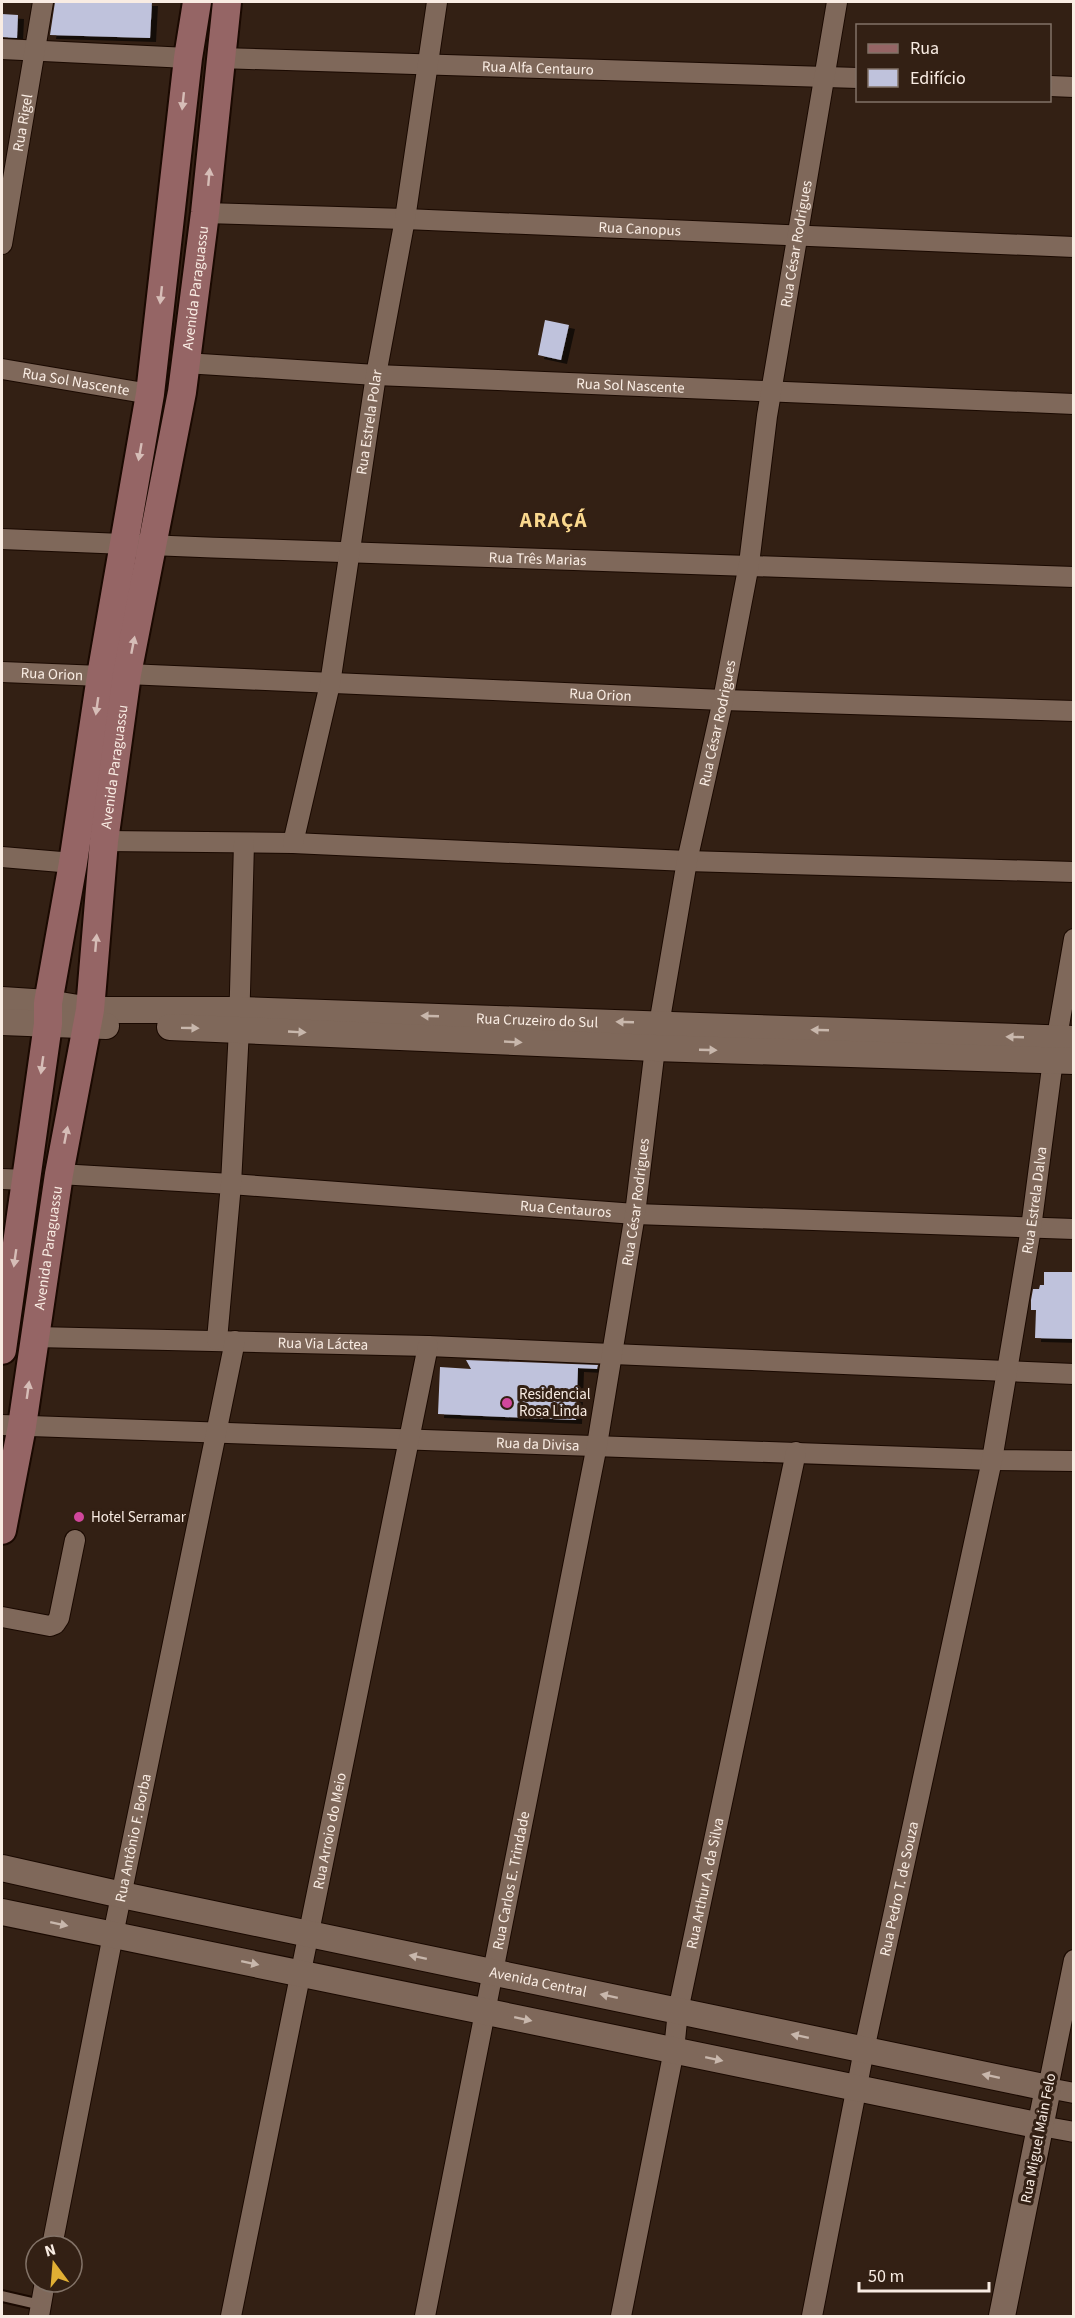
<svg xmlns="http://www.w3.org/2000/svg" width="1075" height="2318" font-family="'Source Sans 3',sans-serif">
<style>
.building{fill:#bfc2dc;filter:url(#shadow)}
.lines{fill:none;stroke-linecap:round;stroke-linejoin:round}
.service-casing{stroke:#1a0901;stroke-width:14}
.minor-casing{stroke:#1a0901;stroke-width:22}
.tertiary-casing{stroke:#1a0901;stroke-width:28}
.secondary-casing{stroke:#1a0901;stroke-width:32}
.service{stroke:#7f685a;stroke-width:10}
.minor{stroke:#7f685a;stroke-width:20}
.tertiary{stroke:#7f685a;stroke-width:26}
.secondary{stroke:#956565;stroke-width:28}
.oneway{fill:#d6bdb7}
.oneway2{fill:#c8b7ac}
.hotel-dot{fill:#d1479c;stroke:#332014;stroke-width:2}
.labels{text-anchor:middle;stroke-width:6;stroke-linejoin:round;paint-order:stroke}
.street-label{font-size:15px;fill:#f9ece3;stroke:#332014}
.poi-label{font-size:15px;fill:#f9ece3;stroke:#332014;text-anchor:start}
.district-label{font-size:21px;font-weight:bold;letter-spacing:1.5px;fill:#fad88e;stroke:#332014}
</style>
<defs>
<filter id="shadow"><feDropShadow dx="6" dy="4" stdDeviation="0" flood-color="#0009"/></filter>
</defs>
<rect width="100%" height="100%" fill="#332014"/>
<g class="building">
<path d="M55 2H152L150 38 50 35Z"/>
<path d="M2 14 18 15 17 38 2 37Z"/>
<path d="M545 320 569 325 561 360 538 355Z"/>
<path d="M1044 1272H1073L1074 1339 1035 1338 1036 1310H1031V1300L1033 1289H1039L1040 1285H1044Z"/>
<path d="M466 1360 598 1365 597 1369 578 1368 576 1420 438 1414 440 1367 471 1369Z"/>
</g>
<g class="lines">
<g class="service-casing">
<path id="service" d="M2 2296 41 2305"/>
</g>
<g class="minor-casing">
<g id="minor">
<path d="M2 49 188 58"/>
<path id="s1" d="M220 58 858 78"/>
<path d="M1050 86 1074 87"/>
<path id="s2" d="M205 213 405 219 1074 247"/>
<path id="s3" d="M2 244 43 2"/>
<path id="s4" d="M185 363 376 375 1074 404"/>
<path id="s5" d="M2 369 150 394"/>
<path id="s6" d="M2 539C359 555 716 563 1074 577"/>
<path id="s7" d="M2 672 101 676"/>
<path id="s8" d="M127 674 723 700 1074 711"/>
<path d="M104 841 293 843 687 861 1074 872"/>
<path id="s9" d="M293 843 330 684 376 375 405 219 437 2"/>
<path d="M2 857 73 863"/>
<path id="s10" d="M59 1174 231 1184 635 1214 1074 1229"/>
<path d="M2 1179 26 1180"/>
<path id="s11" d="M35 1337 428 1346 1074 1374"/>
<path d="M217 1340 231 1184 239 1029 244 843"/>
<path id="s12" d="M2 1425 992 1460 1074 1461"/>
<path d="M2 1617 50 1626 55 1624 59 1618 75 1540"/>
<path d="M1074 1960 1048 2088 1074 2093"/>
<path d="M1041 2126 1074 2132"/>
<path id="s13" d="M52 2246 113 1935 235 1341"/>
<path d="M39 2316 45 2282"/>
<path id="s14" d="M231 2316 428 1346"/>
<path id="s15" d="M425 2316 597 1445 635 1214 655 1048 687 861 723 700 749 564 767 416 837 2"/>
<path id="s16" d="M621 2316 674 2050 678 2011 796 1452"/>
<path id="s17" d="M812 2316 864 2050 992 1460 1031 1228 1053 1060 1074 939"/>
</g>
</g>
<g class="tertiary-casing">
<g id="tertiary">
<path id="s18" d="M2 1000 48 1003 90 1010H240L1074 1039"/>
<path d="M2 1022 106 1026"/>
<path d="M170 1027 655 1048 1074 1061"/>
<path id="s19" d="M2 1868 122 1895 1048 2088 1002 2316"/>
<path d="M2 1912 1041 2126"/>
</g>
</g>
<g class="secondary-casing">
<g id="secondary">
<path d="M2 1350 48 1024V1003L73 863 101 676 150 394 188 58 197 2"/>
<path id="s20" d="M2 1530 22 1426 59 1174 90 1010 104 841 127 674 182 392 205 213 227 2"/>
</g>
</g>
<use href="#service" class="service"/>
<use href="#minor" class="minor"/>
<use href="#tertiary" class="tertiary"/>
<use href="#secondary" class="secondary"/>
</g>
<defs><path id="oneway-solid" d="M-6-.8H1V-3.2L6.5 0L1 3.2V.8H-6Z" transform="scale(1.5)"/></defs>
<g class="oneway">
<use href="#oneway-solid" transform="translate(183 101) rotate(96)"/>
<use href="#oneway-solid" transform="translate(209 177) rotate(-85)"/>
<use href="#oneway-solid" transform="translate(161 295) rotate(96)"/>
<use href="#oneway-solid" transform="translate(140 452) rotate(100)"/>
<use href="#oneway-solid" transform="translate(133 645) rotate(-79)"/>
<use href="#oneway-solid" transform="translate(97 706) rotate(98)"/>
<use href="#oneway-solid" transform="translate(96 943) rotate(-85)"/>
<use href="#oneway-solid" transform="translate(42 1065) rotate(98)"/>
<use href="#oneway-solid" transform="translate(66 1135) rotate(-79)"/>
<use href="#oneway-solid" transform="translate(15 1258) rotate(98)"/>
<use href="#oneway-solid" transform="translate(28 1390) rotate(-82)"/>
</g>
<g class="oneway2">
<use href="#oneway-solid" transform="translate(430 1016) rotate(-178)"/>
<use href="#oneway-solid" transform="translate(625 1022) rotate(-178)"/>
<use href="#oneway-solid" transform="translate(190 1028) rotate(1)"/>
<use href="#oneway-solid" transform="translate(820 1030) rotate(-178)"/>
<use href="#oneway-solid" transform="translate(297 1032) rotate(3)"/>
<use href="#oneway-solid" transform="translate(1015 1037) rotate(-178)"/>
<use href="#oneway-solid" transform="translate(513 1042) rotate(3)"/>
<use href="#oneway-solid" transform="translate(708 1050) rotate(2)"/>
<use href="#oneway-solid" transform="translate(59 1924) rotate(12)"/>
<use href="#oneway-solid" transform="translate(418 1957) rotate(-168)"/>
<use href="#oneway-solid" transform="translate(250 1963) rotate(12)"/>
<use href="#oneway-solid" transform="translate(609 1996) rotate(-168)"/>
<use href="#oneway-solid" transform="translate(523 2019) rotate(12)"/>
<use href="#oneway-solid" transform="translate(800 2036) rotate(-168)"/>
<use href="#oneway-solid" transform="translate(714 2059) rotate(12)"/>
<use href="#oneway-solid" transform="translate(991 2076) rotate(-168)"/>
</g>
<g class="hotel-dot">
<circle cx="507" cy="1403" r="6"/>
<circle cx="79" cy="1517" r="6"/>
</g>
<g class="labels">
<g class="street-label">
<text dy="5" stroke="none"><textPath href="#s1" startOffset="318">Rua Alfa Centauro</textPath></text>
<text dy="5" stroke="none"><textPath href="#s3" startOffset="123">Rua Rigel</textPath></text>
<text dy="5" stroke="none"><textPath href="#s2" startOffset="435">Rua Canopus</textPath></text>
<text dy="5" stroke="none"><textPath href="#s15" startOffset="2106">Rua César Rodrigues</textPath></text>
<text dy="5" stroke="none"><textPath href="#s20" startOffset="1258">Avenida Paraguassu</textPath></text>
<text dy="5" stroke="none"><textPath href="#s5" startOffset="75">Rua Sol Nascente</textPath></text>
<text dy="5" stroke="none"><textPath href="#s4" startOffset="446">Rua Sol Nascente</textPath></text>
<text dy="5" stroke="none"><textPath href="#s9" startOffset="428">Rua Estrela Polar</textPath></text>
<text dy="5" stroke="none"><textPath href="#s6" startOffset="536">Rua Três Marias</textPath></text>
<text dy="5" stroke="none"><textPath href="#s7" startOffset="50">Rua Orion</textPath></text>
<text dy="5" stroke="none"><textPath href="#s8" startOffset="474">Rua Orion</textPath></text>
<text dy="5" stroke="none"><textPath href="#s15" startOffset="1620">Rua César Rodrigues</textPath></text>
<text dy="5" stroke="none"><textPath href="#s20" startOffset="772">Avenida Paraguassu</textPath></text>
<text dy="5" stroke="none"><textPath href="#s18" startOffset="536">Rua Cruzeiro do Sul</textPath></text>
<text dy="5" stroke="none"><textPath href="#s17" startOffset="1138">Rua Estrela Dalva</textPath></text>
<text dy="5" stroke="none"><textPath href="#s15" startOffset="1134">Rua César Rodrigues</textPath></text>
<text dy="5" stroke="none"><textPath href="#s10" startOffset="508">Rua Centauros</textPath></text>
<text dy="5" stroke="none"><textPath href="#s20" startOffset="286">Avenida Paraguassu</textPath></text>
<text dy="5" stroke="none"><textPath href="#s11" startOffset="288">Rua Via Láctea</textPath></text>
<text dy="5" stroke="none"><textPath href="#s12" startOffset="536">Rua da Divisa</textPath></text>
<text dy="5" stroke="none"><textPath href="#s14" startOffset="495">Rua Arroio do Meio</textPath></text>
<text dy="5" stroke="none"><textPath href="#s13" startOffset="416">Rua Antônio F. Borba</textPath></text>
<text dy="5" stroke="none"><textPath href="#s15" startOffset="444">Rua Carlos E. Trindade</textPath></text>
<text dy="5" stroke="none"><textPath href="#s16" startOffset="441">Rua Arthur A. da Silva</textPath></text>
<text dy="5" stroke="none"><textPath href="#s17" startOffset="436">Rua Pedro T. de Souza</textPath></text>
<text dy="5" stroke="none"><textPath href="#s19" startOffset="548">Avenida Central</textPath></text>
<text transform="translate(1038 2138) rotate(-79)" y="5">Rua Miguel Main Felo</text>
</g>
<g class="poi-label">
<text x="519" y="1399">Residencial<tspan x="519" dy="17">Rosa Linda</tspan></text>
<text x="91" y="1522">Hotel Serramar</text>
</g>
<g class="district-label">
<text x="554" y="527">ARAÇÁ</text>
</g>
</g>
<rect width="1075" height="2318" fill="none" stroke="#f9ece3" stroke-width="6"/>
<rect x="856" y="24" width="195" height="78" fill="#332014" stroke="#827267" stroke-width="1.5"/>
<rect x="868" y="44" width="30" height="9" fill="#956565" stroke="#827267" stroke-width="1.5"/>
<text x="910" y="54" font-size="18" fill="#f9ece3">Rua</text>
<rect x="868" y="69" width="30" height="18" fill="#bfc2dc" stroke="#827267" stroke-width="1.5"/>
<text x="910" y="84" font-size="18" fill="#f9ece3">Edifício</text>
<g transform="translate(54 2264) rotate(344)"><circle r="28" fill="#332014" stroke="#827267" stroke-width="1.5"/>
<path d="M0-4.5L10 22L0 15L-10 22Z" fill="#e1af34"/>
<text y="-9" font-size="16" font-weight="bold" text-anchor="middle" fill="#f9ece3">N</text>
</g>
<path d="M859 2282v9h130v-9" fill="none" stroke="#f9ece3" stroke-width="3"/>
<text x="868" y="2282" font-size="18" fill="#f9ece3" stroke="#332014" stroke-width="4.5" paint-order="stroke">50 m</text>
</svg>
